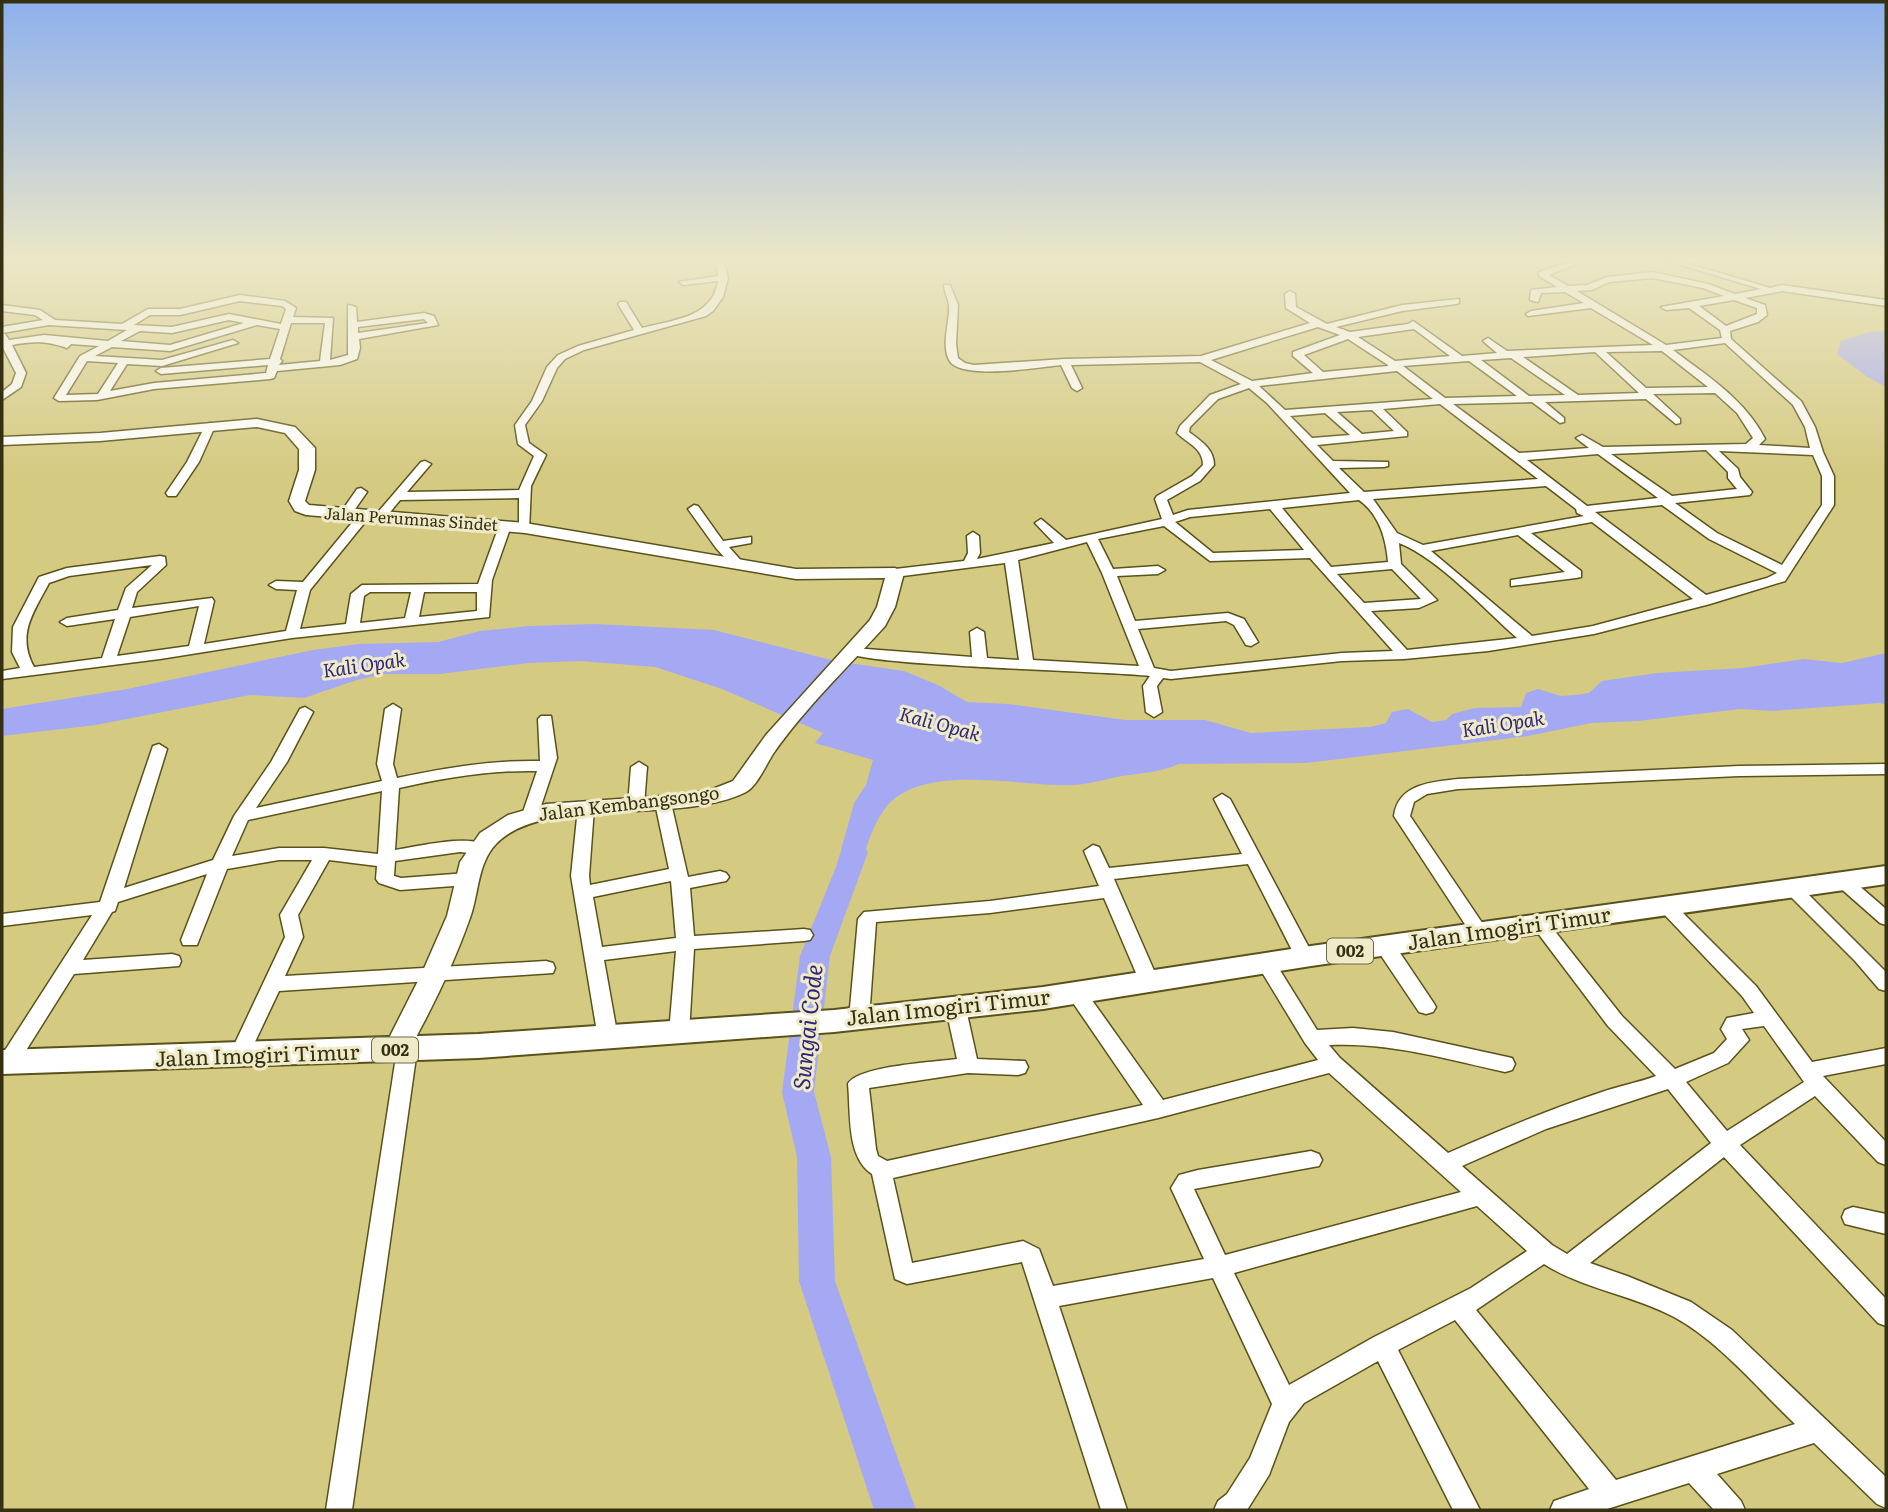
<svg xmlns="http://www.w3.org/2000/svg" width="1888" height="1512" font-family="Literata,serif">
<style>
.water{fill:#a5a9f4}
.lines{fill:none;stroke-linecap:round;stroke-linejoin:round}
.river{fill:#a5a9f4;fill-rule:evenodd}
.street-casing{stroke:#59521a;stroke-width:3}
.secondary-casing{stroke:#59521a;stroke-width:3}
.primary-casing{stroke:#59521a;stroke-width:4}
.street{fill:#fff;fill-rule:evenodd}
.secondary{fill:#fff;fill-rule:evenodd}
.primary{fill:#fff;fill-rule:evenodd}
.labels{text-anchor:middle;stroke-width:6;stroke-linejoin:round;paint-order:stroke}
.far-street-label{font-size:16px;fill:#353012;stroke:#efeac7}
.shield{fill:#efeac7;stroke:#6d6848;stroke-width:2}
.shield-label{font-size:16px;font-weight:bold;fill:#353012}
.street-label{font-size:18px;fill:#353012;stroke:#efeac7}
.water-label{font-size:19px;font-style:italic;fill:#2f257a;stroke:#efeac7}
.near-street-label{font-size:21px;fill:#353012;stroke:#efeac7}
.near-water-label{font-size:23px;font-style:italic;fill:#2f257a;stroke:#efeac7}
</style>
<rect width="100%" height="100%" fill="#d5ca82"/>
<g class="water">
<path d="M1886 331V387L1866 376 1837 354 1841 341 1869 332Z"/>
<path d="M594 624 714 630 835 661 904 671 938 685 967 702 1008 704 1125 720H1205L1251 733 1370 727 1386 723 1392 712 1408 709 1432 722 1446 720 1452 714 1475 708 1521 707 1526 693 1538 689 1561 696 1575 695 1589 693 1602 681 1657 673 1743 668 1804 659 1842 663 1886 653V705L1880 703 1772 711 1741 709 1638 721 1591 723 1528 736 1306 763 1179 764C1161 772 1142 773 1122 776 1106 779 1090 784 1074 785 1022 788 920 760 884 810 868 832 862 865 854 891L833 879 854 803 866 785 873 760 815 743 823 733 722 689 655 667 581 661 529 663 440 674H384L357 680 304 698 250 695 96 725 2 736V709L127 689 313 650 359 644 438 642 480 631 529 626Z"/>
</g>
<g class="lines">
<path class="river" d="M855 843 864 846 868 852 830 956 814 1092 831 1157 835 1281 916 1510H874L799 1281 797 1157 782 1092 800 956 842 852 846 846Z"/>
<g class="street-casing">
<g id="street">
<path d="M716 262H724L728 278 723 297 713 311 706 316 584 350 565 359 557 368 542 401 525 425 529 443 546 455 531 486 529 531H521L519 528V498L400 500 383 521H375L373 518 421 462 425 461 431 464 407 492 519 490 534 456 518 444 515 425 532 401 547 367 558 355 578 346 634 330 618 304 620 302H626L642 328C672 320 713 318 718 281L683 285 679 282 718 276Z"/>
<path d="M1570 262H1581L1549 275 1568 286 1587 285 1607 277 1653 272 1708 284 1735 294 1761 289 1671 262H1683L1770 288 1782 285 1886 300V306L1782 291 1745 298 1765 305 1767 315 1758 322 1730 331 1731 339 1801 401 1815 427 1823 452 1834 476V505L1785 581 1710 604 1594 634 1488 651 1404 659 1342 661 1171 679 1163 678 1157 686 1162 712 1154 717 1146 712 1143 686 1150 676C1109 671 862 666 846 652L853 648 972 657 970 632 977 628 984 632 987 658 1019 660 1005 563 895 577 888 573 895 569 964 561 968 553 967 536 973 532 979 536 980 553 977 559 1054 543 1035 523 1041 519 1066 540 1162 519 1155 499 1157 496 1192 476 1203 465C1203 448 1188 444 1177 433L1180 426 1210 395 1241 384 1200 362 1071 365 1082 388 1077 391 1072 388 1061 365C1040 367 960 381 949 360 941 344 950 322 949 305 948 298 944 291 944 285H950L958 305 956 344 958 358 965 363 974 365 1064 359 1201 356 1310 323 1286 308 1285 294 1290 291 1295 294 1296 307 1327 324 1402 305 1459 299V303L1456 304 1402 311 1336 327 1350 332 1408 324 1413 321 1462 356 1497 353 1483 341 1488 338 1507 351 1653 345 1591 308 1528 316 1526 314 1531 311 1584 303 1565 292 1541 293 1538 302 1530 300 1531 290 1557 287 1539 276V272ZM1653 278 1703 288 1724 296 1661 307 1666 310 1689 308 1720 330 1722 338 1666 345 1577 291 1592 290 1609 282ZM1734 300 1757 308V314L1726 326 1699 306ZM1318 327 1340 335 1293 352V356L1313 373 1252 381 1211 360ZM1414 329 1450 356 1395 361 1358 337ZM1348 339 1388 365V366L1323 372 1304 355ZM1725 343 1793 405 1805 427 1810 448 1759 445 1765 439C1746 400 1706 375 1673 350ZM1662 351 1708 387 1646 388 1606 352ZM1595 352 1639 393 1578 395 1523 357ZM1511 358 1565 395 1529 396 1481 360ZM1469 361 1517 396 1445 398 1403 366ZM1397 371 1433 399 1285 410 1259 386ZM1249 388 1267 403 1350 493 1188 510 1173 515 1167 500 1200 481 1214 465C1214 449 1201 441 1189 432L1190 427 1218 399ZM1715 393 1737 413 1753 438 1746 444 1603 447 1582 435 1576 438 1589 448 1519 453 1453 404 1532 402 1560 423 1564 422V418L1545 402 1646 399 1676 424 1680 423V419L1653 394ZM1440 404 1538 479 1364 492 1339 468 1384 467 1388 466V462L1333 461 1317 445 1407 436V432L1383 409ZM1372 410 1394 431 1362 434 1337 412ZM1325 413 1350 435 1312 438 1290 416ZM1706 450 1728 472V478L1737 489 1672 496 1611 454ZM1719 451 1813 455 1822 476V505L1782 565 1717 533 1675 503 1750 495 1752 492 1740 477 1738 469ZM1598 454 1658 498 1587 506 1527 460ZM1546 486 1576 509 1577 513 1584 516 1423 545 1397 533 1373 499ZM1359 500C1379 514 1386 538 1388 562L1331 567 1282 508ZM1662 505 1709 539 1777 573 1767 578 1706 595 1595 512ZM1270 509 1304 550 1213 553 1175 522 1190 517ZM1592 522 1693 599 1593 626 1532 636 1431 551 1518 535 1565 572 1511 580V586L1576 578 1581 577V571L1531 533ZM1164 526 1210 561 1310 558 1393 651 1342 653 1171 671 1154 668 1138 629 1226 621 1234 625 1246 645 1251 646 1258 642 1244 619 1228 613 1135 621 1117 576 1158 574 1165 570 1158 566 1113 569 1098 539ZM1087 542 1102 573 1139 666 1033 660 1018 560ZM1399 543C1438 558 1485 610 1517 638L1407 650 1371 611 1419 608 1437 600 1401 564ZM1392 569 1421 599 1364 603 1337 574Z"/>
<path d="M240 295 285 301 296 308 293 317 333 318 330 360 348 355V305L356 307 357 322 424 313 434 316 438 325 359 339 360 348 357 359 340 365 277 371 274 378 270 379 154 389 97 400 59 401 54 398 80 356 99 346 71 344 67 348C47 341 33 341 12 345L26 373 21 387 2 400V392L12 384 16 373 2 346V333L5 334 9 340 44 335 108 341 127 330 49 325 2 333V327L43 320 35 315 2 311V305L40 310 55 320 122 324 148 309H180ZM240 301 282 306 286 309 281 324 229 314 172 327 134 325 150 315H180ZM424 319 428 323 358 333V327ZM229 320 244 323 170 345 121 341 140 331 172 333ZM291 323H325L320 361 279 365 282 361 280 359ZM257 325 280 329 270 359 161 368 156 371 161 374 268 365 266 373 154 383 110 391 127 364 162 366 238 343 233 340 162 360 95 356 112 347 170 351ZM87 361 118 363 98 394 66 395Z"/>
<path d="M210 423 215 426 199 462 176 496H168L166 493 187 462 205 426Z"/>
<path d="M361 488 367 492 349 518H341L339 515 357 489Z"/>
<path d="M694 505 698 506 723 541 751 537V543L729 547 744 564 743 567H733L716 548 688 509Z"/>
<path d="M364 512 370 516 310 590 300 629 346 624 351 594 362 585 478 584 499 526 505 522 511 526 492 580 489 617 292 638 160 659 2 679V671L20 668 12 652 13 627 39 577 67 568 160 556 165 557 166 565 137 592 132 608 212 598 214 601 204 644 286 631 297 590 276 589 269 585 276 581 303 582 360 513ZM152 565 126 588 118 610 67 618 60 622 67 626 115 619 102 658 34 667C16 634 34 612 49 583L69 576ZM370 592H411L405 618 360 623 364 596ZM424 592H477V611L419 617ZM199 606 189 646 117 656 130 617Z"/>
<path d="M393 704 401 709 393 764 397 778C445 768 491 760 540 761L538 719 541 716H551L557 758 538 815 530 820 522 815 537 771C489 770 445 778 399 788L395 850C415 847 476 832 489 848L480 854 460 852 395 861 394 876 401 878 467 873 473 875 476 879 473 883 467 885 400 890 379 883 376 879 377 866 329 860 298 915 303 937 285 976 546 961 553 963 555 968 553 973 279 991 245 1063 238 1066 231 1063 228 1058 285 937 280 915 312 860H279L227 869 197 945H183L181 940 207 874 118 902 115 911 112 912 83 960 172 954 179 956 181 961 179 966 74 974 15 1068 8 1070 2 1068V1055L92 915 2 926V914L100 902 153 746 159 744 167 749 124 888 213 860 234 816 271 762 300 709 305 707 313 712 287 762 256 808 382 781 377 764 385 709ZM382 791 378 854 324 848H279L232 856 248 820Z"/>
<path d="M639 762 647 767 644 805 636 810 628 805 631 767Z"/>
<path d="M1886 764V774L1739 776 1458 789 1427 794 1414 802 1410 816 1489 933 1486 938H1474L1394 816C1398 784 1431 782 1458 779L1739 766Z"/>
<path d="M1222 794 1230 799 1314 957 1312 962H1298L1248 864 1114 879 1159 982 1156 987 1149 989 1142 987 1104 898 990 913 876 922 869 1019 866 1024 859 1026 852 1024 849 1019 858 919 864 912 990 901 1099 886 1084 851 1093 845 1099 847 1109 868 1242 854 1214 799Z"/>
<path d="M663 798 671 803 688 877 720 871 726 873 729 877 726 881 690 888 694 936 804 929 810 930 813 935 810 940 804 941 694 949 689 1033 686 1038 679 1040 672 1038 669 1033 676 951 604 960 618 1038 615 1043 608 1046 601 1043 598 1038 571 876 578 808 586 803 594 808 589 876 590 885 669 869 655 803ZM671 881 676 938 602 947 593 897Z"/>
<path d="M1844 876 1850 878 1886 909V925L1880 923 1838 886 1835 882 1838 878Z"/>
<path d="M1792 882 1798 884 1886 972V991L1879 989 1855 961 1786 892 1783 888 1786 884Z"/>
<path d="M1667 901 1673 903 1756 986 1812 1062 1886 1048V1064L1823 1076 1886 1142V1165L1878 1162 1815 1096 1740 1145 1886 1299V1326L1878 1323 1724 1157 1590 1263 1627 1276 1691 1302 1732 1330 1886 1477V1508L1877 1504 1814 1443 1717 1474 1741 1501 1745 1510H1714L1689 1483 1604 1510H1550L1554 1501 1589 1489 1455 1320 1398 1350 1480 1510H1453L1378 1361 1304 1403 1289 1422 1269 1475 1247 1510H1214L1218 1501 1227 1494 1250 1458 1272 1404 1213 1278 1059 1306 1127 1510H1101L1022 1262 907 1284 895 1279 872 1174C846 1157 851 1113 848 1084 857 1066 935 1062 957 1059L946 1009 949 1004 956 1002 963 1004 966 1009 977 1059 1025 1061 1028 1067 1025 1073 1018 1075 968 1073 869 1088 876 1149 878 1156 887 1161 1143 1105 1067 994 1070 989 1077 987 1084 989 1163 1100 1318 1060 1305 1043 1257 964 1259 959 1266 957 1273 959 1317 1030 1353 1028 1393 1032 1512 1058 1515 1064 1512 1070 1505 1072C1447 1059 1389 1042 1329 1045L1340 1058 1448 1153C1498 1131 1548 1110 1599 1093 1618 1086 1637 1083 1656 1076L1608 1026 1534 928 1531 924 1534 920H1546L1622 1016 1675 1069 1714 1053 1727 1039 1721 1029 1727 1018 1754 1013 1742 996 1661 911 1658 907 1661 903ZM1764 1026 1804 1082 1727 1131 1686 1082 1728 1063 1749 1040 1742 1029ZM1329 1073 1461 1192 1225 1255 1194 1189 1319 1166 1322 1160 1319 1154 1311 1151 1198 1170 1179 1175 1171 1188 1204 1259 1053 1286 1039 1249 1023 1241 912 1263 893 1178 1158 1118ZM1668 1089 1711 1143 1567 1254 1552 1245 1462 1166 1546 1129ZM1477 1206 1527 1251 1471 1288 1374 1337 1289 1385 1234 1273ZM1544 1264C1583 1289 1633 1295 1674 1317 1720 1342 1757 1388 1795 1424L1616 1480 1476 1310Z"/>
<path d="M1385 939 1392 941 1433 1002 1436 1007 1433 1012 1426 1014 1419 1012 1378 951 1376 946 1378 941Z"/>
<path d="M407 1042 414 1045 417 1050 352 1510H326L397 1050 400 1045Z"/>
<path d="M1853 1207 1886 1214V1234L1845 1224 1842 1217 1845 1210Z"/>
</g>
</g>
<g class="secondary-casing">
<path id="secondary" d="M257 419 295 427 315 448V470L305 501 309 505 525 523 796 569 895 568 904 573 895 607 885 626C848 667 804 709 773 754 766 765 757 786 746 792 679 826 543 794 496 844 477 864 479 894 470 918 453 966 430 1013 405 1057L396 1060 387 1057 383 1050 422 973 447 916 460 862 480 833 508 815 546 804 663 796 710 790 733 781 766 735 870 620 877 607 885 578 796 579 525 533 306 515 295 511 289 501 299 470V449L285 433 257 427 100 441 2 445V437L100 433Z"/>
</g>
<g class="primary-casing">
<path id="primary" d="M1886 866V884L1311 966 1043 1009 834 1032 478 1058 2 1074V1050L478 1034 834 1010 1043 987 1311 946Z"/>
</g>
<use href="#street" class="street"/>
<use href="#secondary" class="secondary"/>
<use href="#primary" class="primary"/>
</g>
<linearGradient id="sky" x2="0" y2="1"><stop stop-color="#8db0ed"/><stop offset="0.55" stop-color="#ece7c7"/><stop offset="1" stop-color="#ece7c7" stop-opacity="0"/></linearGradient>
<rect width="1888" height="473" fill="url(#sky)"/>
<g class="labels">
<g class="far-street-label">
<text transform="translate(411 519) rotate(4)" y="6">Jalan Perumnas Sindet</text>
</g>
<g class="shield">
<rect x="1327" y="938.5" width="46" height="25" rx="5"/>
<rect x="372" y="1037.5" width="46" height="25" rx="5"/>
</g>
<g class="shield-label">
<text x="1350" y="957">002</text>
<text x="395" y="1056">002</text>
</g>
<g class="street-label">
<text transform="translate(629 804) rotate(-7)" y="6">Jalan Kembangsongo</text>
</g>
<g class="water-label">
<text transform="translate(364 665) rotate(-8)" y="7">Kali Opak</text>
<text transform="translate(940 724) rotate(15)" y="7">Kali Opak</text>
<text transform="translate(1503 724) rotate(-9)" y="7">Kali Opak</text>
</g>
<g class="near-street-label">
<text transform="translate(1509 929) rotate(-8)" y="7">Jalan Imogiri Timur</text>
<text transform="translate(948 1008) rotate(-6)" y="7">Jalan Imogiri Timur</text>
<text transform="translate(257 1056) rotate(-2)" y="7">Jalan Imogiri Timur</text>
</g>
<g class="near-water-label">
<text transform="translate(808 1027) rotate(-84)" y="8">Sungai Code</text>
</g>
</g>
<rect width="1888" height="1512" fill="none" stroke="#353012" stroke-width="7"/>
</svg>
